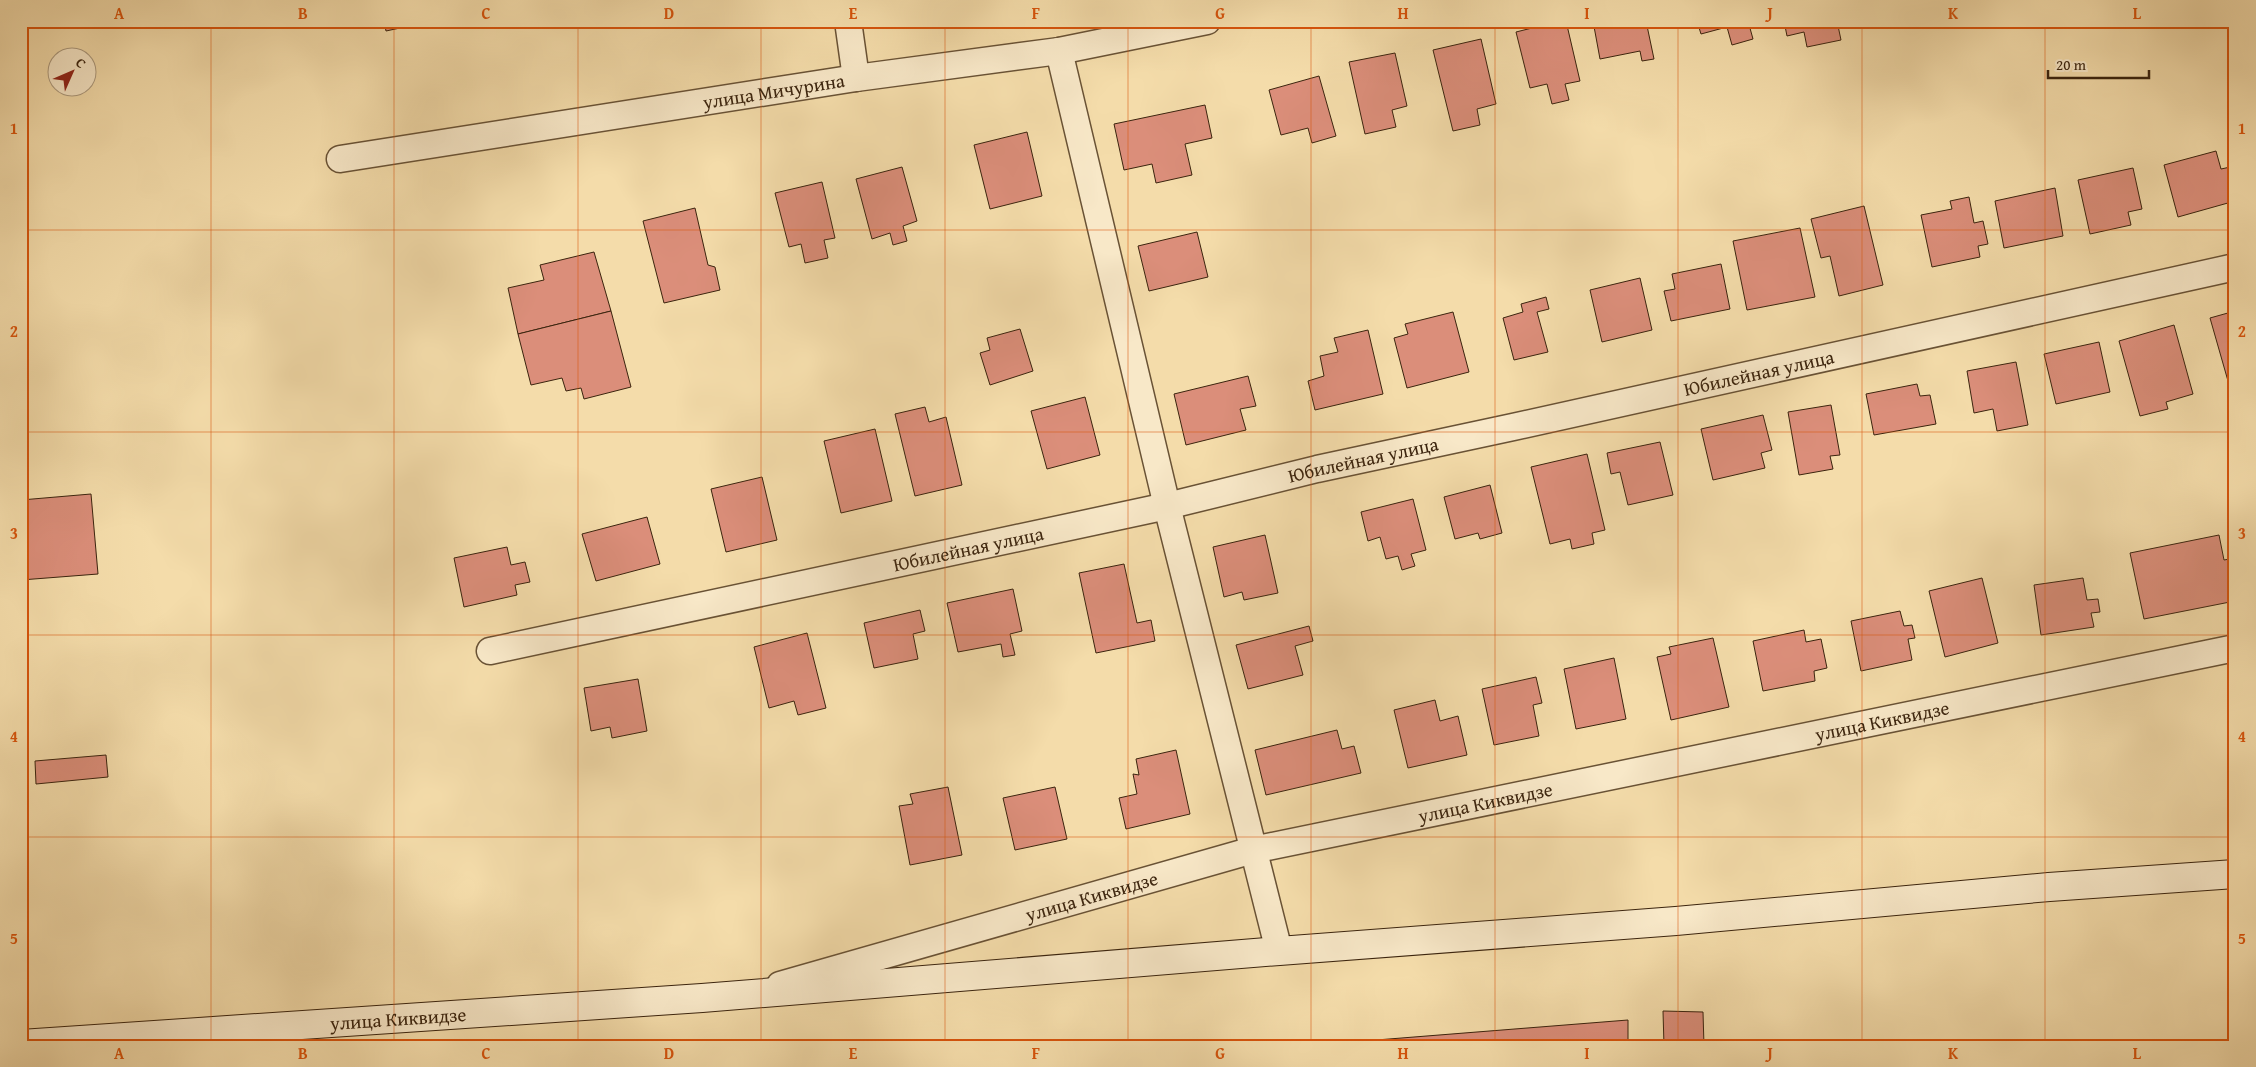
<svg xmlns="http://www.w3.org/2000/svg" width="2256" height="1067" font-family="'Gentium Book Plus',serif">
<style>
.building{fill:#db8e7a;stroke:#3b240e}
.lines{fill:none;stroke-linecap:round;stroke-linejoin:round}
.street-casing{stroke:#695235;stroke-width:29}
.secondary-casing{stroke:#3b240e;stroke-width:30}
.street{stroke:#f8e8c8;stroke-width:26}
.secondary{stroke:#f8e8c8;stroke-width:28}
.grid{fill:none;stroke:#d7540c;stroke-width:1;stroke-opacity:0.55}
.labels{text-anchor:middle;stroke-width:4;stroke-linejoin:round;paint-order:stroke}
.street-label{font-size:19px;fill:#3b240e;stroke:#f8e8c8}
.neatline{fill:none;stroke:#d7540c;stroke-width:2}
.grid-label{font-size:16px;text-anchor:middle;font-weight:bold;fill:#d7540c}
</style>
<rect width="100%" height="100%" fill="#f4dcaa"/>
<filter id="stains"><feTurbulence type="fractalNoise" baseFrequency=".004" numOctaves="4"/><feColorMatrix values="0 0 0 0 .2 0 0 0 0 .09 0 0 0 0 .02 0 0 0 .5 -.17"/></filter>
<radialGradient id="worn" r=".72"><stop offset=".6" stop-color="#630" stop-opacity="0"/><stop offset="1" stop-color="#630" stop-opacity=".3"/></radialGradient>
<g class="building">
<path d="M384 21H428V22L386 31Z"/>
<path d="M1560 21H1566L1580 81 1565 84 1569 100 1552 104 1547 84 1530 88 1516 32Z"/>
<path d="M1593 21H1646L1654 59 1642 61 1640 51 1600 59Z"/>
<path d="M1697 21H1748L1753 39 1732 45 1727 27 1701 34Z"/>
<path d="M1784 21H1837L1841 40 1807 47 1804 32 1787 36Z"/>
<path d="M1481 39 1496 104 1477 109 1480 125 1453 131 1433 50Z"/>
<path d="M1395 53 1407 106 1392 110 1396 127 1365 134 1349 62Z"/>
<path d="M1319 76 1336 136 1312 143 1308 128 1281 135 1269 90Z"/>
<path d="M1205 105 1212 138 1185 144 1192 175 1156 183 1152 164 1124 170 1114 124Z"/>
<path d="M1027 132 1042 196 990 209 974 145Z"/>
<path d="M2216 151 2221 169 2235 166V201L2178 217 2164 165Z"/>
<path d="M902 167 917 221 903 226 907 241 893 245 890 233 872 239 856 179Z"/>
<path d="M2133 168 2142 209 2128 212 2131 225 2090 234 2078 180Z"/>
<path d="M822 182 835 238 824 240 828 258 805 263 801 244 789 247 775 193Z"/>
<path d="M2055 188 2063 236 2004 248 1995 201Z"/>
<path d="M1969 197 1974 223 1983 221 1988 244 1978 246 1980 257 1932 267 1921 215 1952 209 1950 201Z"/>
<path d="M1864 206 1883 285 1839 296 1830 256 1821 258 1811 219Z"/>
<path d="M695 208 708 265 715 267 720 290 664 303 643 221Z"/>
<path d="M1800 228 1815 297 1747 310 1733 241Z"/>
<path d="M1197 232 1208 277 1149 291 1138 246Z"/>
<path d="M594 252 611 311 518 334 508 288 544 280 540 265Z"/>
<path d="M1721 264 1730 309 1671 321 1664 291 1675 289 1672 274Z"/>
<path d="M1640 278 1652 330 1602 342 1590 290Z"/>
<path d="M1546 297 1549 309 1537 312 1548 352 1514 360 1503 318 1523 312 1521 304Z"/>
<path d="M611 311 631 387 584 399 581 388 566 391 562 378 531 385 518 334Z"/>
<path d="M2235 311V379L2228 381 2210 318Z"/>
<path d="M1453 312 1469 372 1407 388 1394 338 1408 334 1405 324Z"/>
<path d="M2174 325 2193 394 2166 402 2168 409 2140 416 2119 341Z"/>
<path d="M1020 329 1033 371 990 385 980 353 990 350 987 338Z"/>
<path d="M1368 330 1383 394 1315 410 1308 381 1324 376 1320 356 1338 352 1334 338Z"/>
<path d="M2099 342 2110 392 2056 404 2044 354Z"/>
<path d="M2016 362 2028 425 1997 431 1993 409 1974 413 1967 371Z"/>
<path d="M1248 376 1256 406 1240 409 1246 430 1186 445 1174 394Z"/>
<path d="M1917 384 1920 396 1930 395 1936 424 1874 435 1866 394Z"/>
<path d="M1085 397 1100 455 1047 469 1031 411Z"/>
<path d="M1831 405 1840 455 1830 456 1833 469 1799 475 1788 412Z"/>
<path d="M925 407 929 422 946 417 962 485 915 496 895 414Z"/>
<path d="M1763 415 1772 450 1761 453 1765 468 1713 480 1701 429Z"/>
<path d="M875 429 892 501 841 513 824 441Z"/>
<path d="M1660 442 1673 495 1628 505 1620 472 1611 474 1607 453Z"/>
<path d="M1587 454 1605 530 1592 533 1594 544 1572 549 1570 539 1550 544 1531 467Z"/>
<path d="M762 477 777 540 726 552 711 489Z"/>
<path d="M1490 485 1502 533 1480 539 1478 533 1455 539 1444 497Z"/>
<path d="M91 494 98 574 21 580V500Z"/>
<path d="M1413 499 1426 550 1411 554 1415 566 1402 570 1398 556 1386 559 1380 537 1368 541 1361 512Z"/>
<path d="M647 517 660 564 596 581 582 534Z"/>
<path d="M1265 535 1278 593 1244 600 1242 592 1224 597 1213 547Z"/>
<path d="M2219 535 2224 560 2235 558V601L2144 619 2130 553Z"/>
<path d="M507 547 511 565 525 562 530 582 515 585 517 595 464 607 454 558Z"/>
<path d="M1124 564 1137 623 1151 620 1155 641 1096 653 1079 573Z"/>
<path d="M1982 578 1998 643 1945 657 1929 591Z"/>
<path d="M2083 578 2087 600 2098 599 2100 612 2091 613 2094 627 2041 635 2034 585Z"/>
<path d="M1013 589 1022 631 1010 634 1015 655 1003 657 1001 644 958 652 947 603Z"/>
<path d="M920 610 925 631 913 634 918 659 874 668 864 623Z"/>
<path d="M1900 611 1904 626 1912 625 1915 638 1908 639 1912 660 1861 671 1851 621Z"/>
<path d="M1309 626 1313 641 1295 646 1303 675 1248 689 1236 645Z"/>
<path d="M1804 630 1806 642 1821 639 1827 668 1814 671 1815 681 1763 691 1753 641Z"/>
<path d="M807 633 826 708 798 715 794 701 769 708 754 647Z"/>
<path d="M1713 638 1729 707 1671 720 1657 657 1671 654 1669 647Z"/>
<path d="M1614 658 1626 719 1576 729 1564 669Z"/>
<path d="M1536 677 1542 703 1533 705 1539 736 1494 745 1482 689Z"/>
<path d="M638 679 647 731 612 738 610 727 591 731 584 688Z"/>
<path d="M1435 700 1440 721 1458 716 1467 755 1408 768 1394 710Z"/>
<path d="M1337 730 1342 749 1354 746 1361 773 1266 795 1255 750Z"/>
<path d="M1176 750 1190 814 1126 829 1119 798 1137 794 1133 774 1139 775 1136 759Z"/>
<path d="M106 755 108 777 36 784 35 761Z"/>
<path d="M948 787 962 855 910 865 899 806 913 804 910 794Z"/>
<path d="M1055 787 1067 839 1015 850 1003 798Z"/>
<path d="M1663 1011 1703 1012 1704 1046H1664Z"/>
<path d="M1628 1020V1046H1301Z"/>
</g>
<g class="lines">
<g class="street-casing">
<g id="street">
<path d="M848 21 856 78"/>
<path d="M1059 51 1167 506 1279 951"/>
<path id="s1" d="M340 159 856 78 1059 51 1207 21"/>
<path id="s2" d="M490 651 1167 506 1317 469 1513 427 2235 267"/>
<path id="s3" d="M780 985 1253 850 2235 648"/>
</g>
</g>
<g class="secondary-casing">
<g id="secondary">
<path id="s4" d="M21 1044 702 998 1279 951 1676 921 2049 887 2235 874"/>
</g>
</g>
<use href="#street" class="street"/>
<use href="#secondary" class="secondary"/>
</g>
<path class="grid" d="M211 21V1046M394 21V1046M578 21V1046M761 21V1046M945 21V1046M1128 21V1046M1311 21V1046M1495 21V1046M1678 21V1046M1862 21V1046M2045 21V1046M21 230H2235M21 432H2235M21 635H2235M21 837H2235"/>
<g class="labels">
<g class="street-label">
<text dy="7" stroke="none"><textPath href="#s1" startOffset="439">улица Мичурина</textPath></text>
<text dy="7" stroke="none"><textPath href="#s2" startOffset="1299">Юбилейная улица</textPath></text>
<text dy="7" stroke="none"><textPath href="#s2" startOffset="894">Юбилейная улица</textPath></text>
<text dy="7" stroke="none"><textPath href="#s2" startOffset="489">Юбилейная улица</textPath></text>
<text dy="7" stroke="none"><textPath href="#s3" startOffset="1134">улица Киквидзе</textPath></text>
<text dy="7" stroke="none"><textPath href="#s3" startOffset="729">улица Киквидзе</textPath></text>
<text dy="7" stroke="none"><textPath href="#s3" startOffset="324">улица Киквидзе</textPath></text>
<text dy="7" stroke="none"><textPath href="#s4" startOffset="378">улица Киквидзе</textPath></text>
</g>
</g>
<rect width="2256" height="1067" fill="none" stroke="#f4dcaa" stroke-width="55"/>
<g transform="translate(72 72) rotate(45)"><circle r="24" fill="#f8e8c8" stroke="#ac9a7e"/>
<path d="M0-4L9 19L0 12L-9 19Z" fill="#8f2418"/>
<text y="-8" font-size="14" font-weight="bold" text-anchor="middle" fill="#3b240e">С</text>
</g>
<path d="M2048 70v8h101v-8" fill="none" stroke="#3b240e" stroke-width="2.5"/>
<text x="2056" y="70" font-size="15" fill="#3b240e" stroke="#f8e8c8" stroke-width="4" paint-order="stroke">20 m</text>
<rect x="28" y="28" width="2200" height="1012" class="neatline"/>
<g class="grid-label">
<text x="119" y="19">A</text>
<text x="303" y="19">B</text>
<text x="486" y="19">C</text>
<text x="669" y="19">D</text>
<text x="853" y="19">E</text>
<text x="1036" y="19">F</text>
<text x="1220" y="19">G</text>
<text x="1403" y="19">H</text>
<text x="1587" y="19">I</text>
<text x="1770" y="19">J</text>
<text x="1953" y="19">K</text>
<text x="2137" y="19">L</text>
<text x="14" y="134">1</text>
<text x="2242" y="134">1</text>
<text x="14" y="337">2</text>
<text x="2242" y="337">2</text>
<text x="14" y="539">3</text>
<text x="2242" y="539">3</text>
<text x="14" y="742">4</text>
<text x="2242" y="742">4</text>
<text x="14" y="944">5</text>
<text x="2242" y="944">5</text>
<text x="119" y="1059">A</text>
<text x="303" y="1059">B</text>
<text x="486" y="1059">C</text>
<text x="669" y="1059">D</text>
<text x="853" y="1059">E</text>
<text x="1036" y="1059">F</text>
<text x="1220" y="1059">G</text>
<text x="1403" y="1059">H</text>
<text x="1587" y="1059">I</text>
<text x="1770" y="1059">J</text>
<text x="1953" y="1059">K</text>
<text x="2137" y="1059">L</text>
</g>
<rect width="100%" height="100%" filter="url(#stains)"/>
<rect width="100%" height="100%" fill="url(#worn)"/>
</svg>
